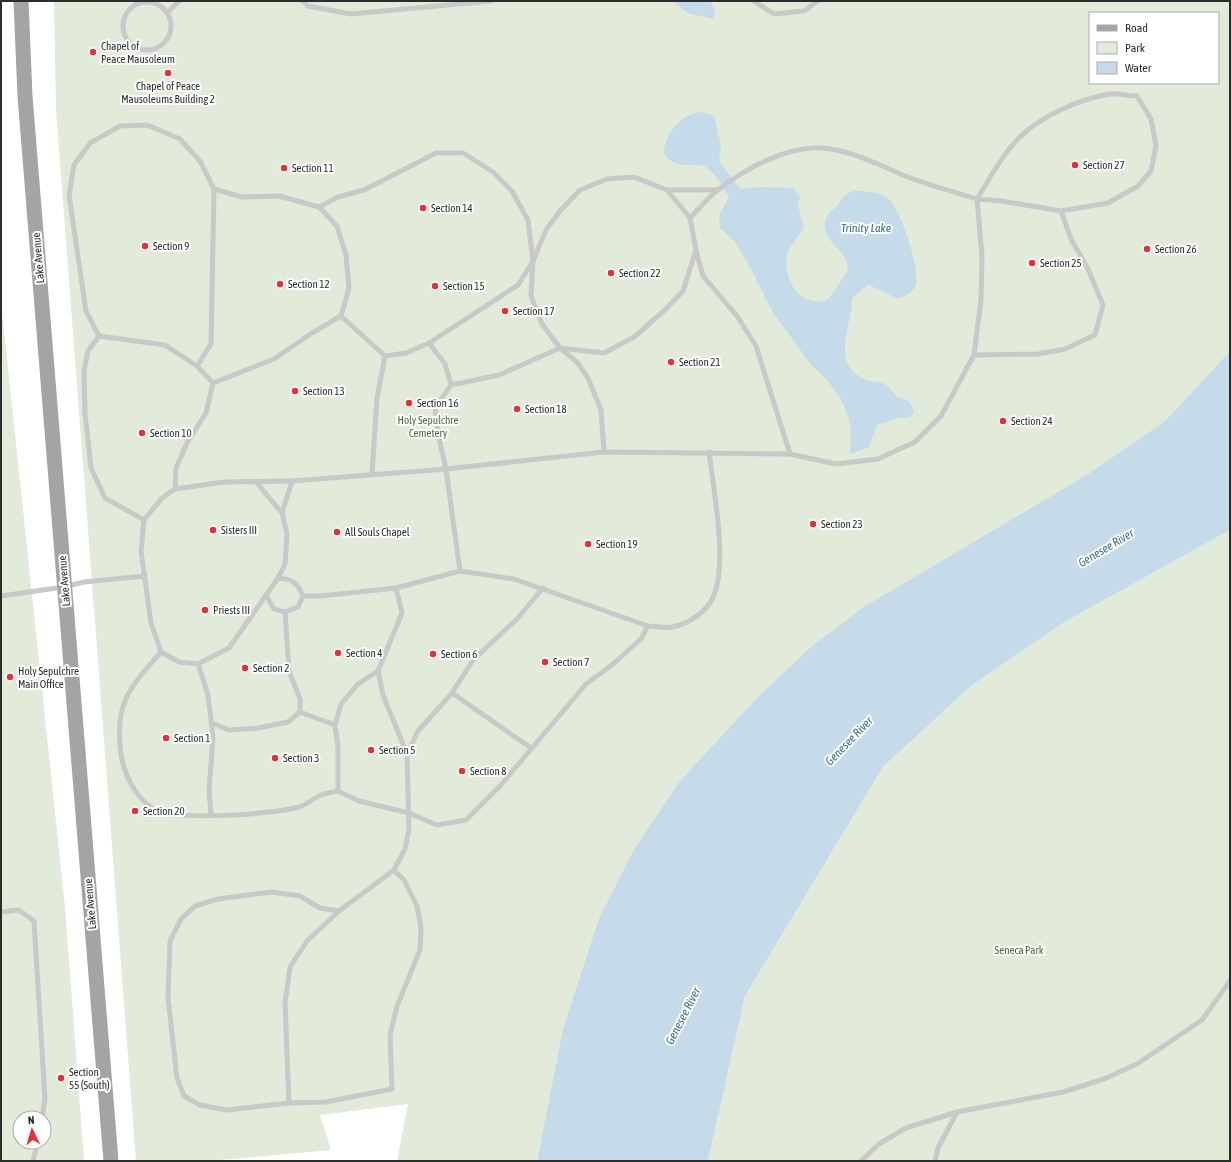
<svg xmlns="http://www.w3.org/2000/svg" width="1231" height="1162" font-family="'Asap Condensed',sans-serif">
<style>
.green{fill:#e2eada;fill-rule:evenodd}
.water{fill:#c6dbea}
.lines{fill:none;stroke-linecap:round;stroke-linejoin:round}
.service{stroke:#c9c9c9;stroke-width:5}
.primary{stroke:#a4a4a4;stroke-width:15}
.poi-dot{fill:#e1313a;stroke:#fff;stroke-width:1.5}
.labels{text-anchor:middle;stroke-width:4;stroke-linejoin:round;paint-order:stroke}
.poi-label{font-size:11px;fill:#2c2c2c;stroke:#fff;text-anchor:start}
.street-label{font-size:11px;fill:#2c2c2c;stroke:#fff}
.park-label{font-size:11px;fill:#4e673b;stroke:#fff}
.water-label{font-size:12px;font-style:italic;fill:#3d6b8c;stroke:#fff}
</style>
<rect width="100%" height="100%" fill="#fff"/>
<g class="green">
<path d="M54 1H1230V351L1165 421 1088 474 865 606 679 782 634 849 599 918 563 1028 537 1161H397L408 1104 320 1115 331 1150 209 1161H136L56 109ZM1090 13H1218V83H1090Z"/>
<path d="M1 302 65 907 84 1161H1ZM20 1118H44V1142H20Z"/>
<path d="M1230 530V1161H708L745 996 883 767 971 686 1063 623Z"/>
</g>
<g class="water">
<path d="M671 1H711L715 13 713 19 688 13Z"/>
<path d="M702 112 710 114 715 118 721 148 719 161 740 189 759 187 794 188 800 197 798 206 804 227C800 236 789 245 787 256 784 274 794 299 814 301 819 302 825 302 829 298 834 293 843 277 848 270 847 267 847 261 845 258 839 248 827 241 825 228 823 214 833 212 839 203 845 194 850 190 861 191 871 192 883 193 890 200 901 212 922 272 915 287 912 293 904 296 898 299L869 285 861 290 852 299C852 330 829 363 866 380 870 382 873 381 878 382 887 383 892 390 897 397 907 399 911 401 914 412L910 417 898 418 877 425 869 447 850 454 851 431 848 416 840 398 827 380 812 366 772 311 749 265 735 242 720 228 719 216 729 197C722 186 717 175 706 167 696 161 674 172 664 153 665 133 681 113 702 112Z"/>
<path d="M1230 351V530L1063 623 971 686 883 767 745 996 708 1161H537L563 1028 599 918 634 849 679 782 759 696 812 646 865 606 1088 474 1165 421Z"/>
</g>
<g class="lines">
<g class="service">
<path d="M303 1 308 6 351 14 491 1"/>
<path d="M754 1 774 14 804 11 818 1"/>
<circle cx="147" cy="26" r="24"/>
<path d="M167 13 179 1"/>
<path d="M667 190H717"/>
<path d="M319 207 338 197 364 190 436 153H463L493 172 512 191 528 220 533 261 531 296 542 324 560 348 577 362 588 378 601 410 604 452"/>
<path d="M696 251 703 276 737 316 756 346 790 454"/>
<path d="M99 336 88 351 84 371 85 413 91 468 105 498 144 520"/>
<path d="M429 343 445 364 451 385"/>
<path d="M974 355 1038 354 1065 349 1095 335 1103 305 1088 269 1071 239 1061 211 1108 203 1138 186 1151 171 1156 146 1151 119 1137 96C1128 96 1118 93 1109 94 1080 99 1043 115 1021 136 1003 153 990 178 977 199L1002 201 1061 211"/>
<path d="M197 366 211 344 214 189"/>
<path d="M213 383 274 359 312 333 341 316"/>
<path d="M372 474 377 398 385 356"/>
<path d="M256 482 282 513 287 534 285 564 278 578 229 648 198 664 179 662 161 652 151 623 141 551 144 520 162 498 175 489 224 482 292 481"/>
<path d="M175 489 176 468 187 443 206 413 213 383 197 366 165 345 99 336 86 311 69 195 74 165 90 143 120 126 147 125 180 139 200 161 214 189 242 197 279 196 319 207 337 226 346 255 349 288 341 316 385 356 406 353 429 343 518 285 533 261 546 230 560 211 580 190 607 179 634 177 667 190 690 218 696 250 683 291 665 310 634 337 604 353 560 348 499 375 451 385 435 408 438 434 446 469 460 571"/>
<path d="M282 513 292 481 446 469 604 452 790 454 836 464 878 459 915 442 941 416 974 355 981 300 982 256 977 199C957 193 936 187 916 180 885 169 855 150 821 148 786 146 745 169 718 190 708 197 699 209 690 218"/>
<path d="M1 596 64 587 84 582 144 576"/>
<path d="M303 596H320L396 588 460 571 514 579 648 626C655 626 665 629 672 627 689 624 708 611 714 595 728 561 713 488 709 452"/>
<path d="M267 597 274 609 285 612 298 607 303 596C298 583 292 579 278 578"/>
<path d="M161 652C129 688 114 704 121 754 124 775 135 796 152 808 171 822 276 814 299 807 307 805 313 798 321 795 326 793 333 792 338 791L359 801 409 813 437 825 466 820 500 786 586 684 613 664 641 639 648 626"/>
<path d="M198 664 208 695 213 737 209 791 211 814"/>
<path d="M378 671 383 695 407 754"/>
<path d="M452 693 531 748"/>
<path d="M300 712 335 725"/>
<path d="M212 723 229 730 258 728 288 722 300 712V699L289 671 285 612"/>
<path d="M338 791V747L335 725 341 704 358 684 378 671 402 613 396 588"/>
<path d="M339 911 320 908 300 896 272 892 218 899 195 906 181 919 170 941 168 998 177 1078 184 1096 200 1105 226 1110 289 1103 326 1102 392 1089 390 1035 397 1006 420 950 421 928 417 906 404 880 394 870"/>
<path d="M1 912 19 910 34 921 45 1099 42 1118"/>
<path d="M289 1103 285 1003 290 967 307 941 339 911 394 870 405 849 409 829 407 754 418 731 452 693 473 660 517 619 543 588"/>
<path d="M33 1161 38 1142"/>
<path d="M861 1161 879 1144 906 1128 957 1112 1063 1092 1104 1079 1137 1064 1202 1020 1230 981"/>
<path d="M935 1161 938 1148 957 1112"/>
</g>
<path class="primary" d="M21 1 25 96 111 1161"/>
</g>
<g class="poi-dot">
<circle cx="93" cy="52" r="4"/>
<circle cx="168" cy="73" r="4"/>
<circle cx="1075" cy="165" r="4"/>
<circle cx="284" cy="168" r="4"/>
<circle cx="423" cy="208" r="4"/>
<circle cx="145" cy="246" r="4"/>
<circle cx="1147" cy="249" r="4"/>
<circle cx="1032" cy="263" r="4"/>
<circle cx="611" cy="273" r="4"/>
<circle cx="280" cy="284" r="4"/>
<circle cx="435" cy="286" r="4"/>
<circle cx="505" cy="311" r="4"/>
<circle cx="671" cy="362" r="4"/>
<circle cx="295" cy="391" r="4"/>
<circle cx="409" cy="403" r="4"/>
<circle cx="517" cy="409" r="4"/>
<circle cx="1003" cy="421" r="4"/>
<circle cx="142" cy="433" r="4"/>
<circle cx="813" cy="524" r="4"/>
<circle cx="213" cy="530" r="4"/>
<circle cx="337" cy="532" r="4"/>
<circle cx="588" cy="544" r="4"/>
<circle cx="205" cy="610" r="4"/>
<circle cx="338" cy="653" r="4"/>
<circle cx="433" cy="654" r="4"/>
<circle cx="545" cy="662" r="4"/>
<circle cx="245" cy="668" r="4"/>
<circle cx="10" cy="677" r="4"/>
<circle cx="166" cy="738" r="4"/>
<circle cx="371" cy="750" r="4"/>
<circle cx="275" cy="758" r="4"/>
<circle cx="462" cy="771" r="4"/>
<circle cx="135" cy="811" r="4"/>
<circle cx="61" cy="1078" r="4"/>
</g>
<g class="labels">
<g class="poi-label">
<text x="101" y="50">Chapel of<tspan x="101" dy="13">Peace Mausoleum</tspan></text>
<text x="168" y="90" text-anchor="middle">Chapel of Peace<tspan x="168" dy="13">Mausoleums Building 2</tspan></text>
<text x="1083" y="169">Section 27</text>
<text x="292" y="172">Section 11</text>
<text x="431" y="212">Section 14</text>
<text x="153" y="250">Section 9</text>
<text x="1155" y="253">Section 26</text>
<text x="1040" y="267">Section 25</text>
<text x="619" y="277">Section 22</text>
<text x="288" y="288">Section 12</text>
<text x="443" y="290">Section 15</text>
<text x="513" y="315">Section 17</text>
<text x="679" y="366">Section 21</text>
<text x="303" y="395">Section 13</text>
<text x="417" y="407">Section 16</text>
<text x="525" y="413">Section 18</text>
<text x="1011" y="425">Section 24</text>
<text x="150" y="437">Section 10</text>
<text x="821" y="528">Section 23</text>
<text x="221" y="534">Sisters III</text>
<text x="345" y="536">All Souls Chapel</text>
<text x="596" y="548">Section 19</text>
<text x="213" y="614">Priests III</text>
<text x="346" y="657">Section 4</text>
<text x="441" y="658">Section 6</text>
<text x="553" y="666">Section 7</text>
<text x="253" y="672">Section 2</text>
<text x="18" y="675">Holy Sepulchre<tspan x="18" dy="13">Main Office</tspan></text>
<text x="174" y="742">Section 1</text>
<text x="379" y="754">Section 5</text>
<text x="283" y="762">Section 3</text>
<text x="470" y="775">Section 8</text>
<text x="143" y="815">Section 20</text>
<text x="69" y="1076">Section<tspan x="69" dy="13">55 (South)</tspan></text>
</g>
<g class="street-label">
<text transform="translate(38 258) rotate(-95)" y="4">Lake Avenue</text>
<text transform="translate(64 581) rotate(-95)" y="4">Lake Avenue</text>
<text transform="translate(90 904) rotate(-95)" y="4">Lake Avenue</text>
</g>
<g class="park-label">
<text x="428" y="424">Holy Sepulchre<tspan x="428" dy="13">Cemetery</tspan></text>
<text x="1019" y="954">Seneca Park</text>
</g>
<g class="water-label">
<text x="866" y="232">Trinity Lake</text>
<text transform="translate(1106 548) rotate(-31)" y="4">Genesee River</text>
<text transform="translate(849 741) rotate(-46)" y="4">Genesee River</text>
<text transform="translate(683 1016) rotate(-63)" y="4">Genesee River</text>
</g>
</g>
<rect width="1231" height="1162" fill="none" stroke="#2c2c2c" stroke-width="4"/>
<rect x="1089" y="12" width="130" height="72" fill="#ffffff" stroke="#ababab"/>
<rect x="1097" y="25" width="20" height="6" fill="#a4a4a4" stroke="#ababab"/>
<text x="1125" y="32" font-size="12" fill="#2c2c2c">Road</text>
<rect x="1097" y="42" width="20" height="12" fill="#e2eada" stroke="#ababab"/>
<text x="1125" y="52" font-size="12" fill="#2c2c2c">Park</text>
<rect x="1097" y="62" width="20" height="12" fill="#c6dbea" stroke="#ababab"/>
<text x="1125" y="72" font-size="12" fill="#2c2c2c">Water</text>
<g transform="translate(32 1130) rotate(355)"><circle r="19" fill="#ffffff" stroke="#ababab"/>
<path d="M0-3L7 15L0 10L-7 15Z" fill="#e1313a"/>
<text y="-6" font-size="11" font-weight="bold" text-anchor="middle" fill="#2c2c2c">N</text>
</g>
</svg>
